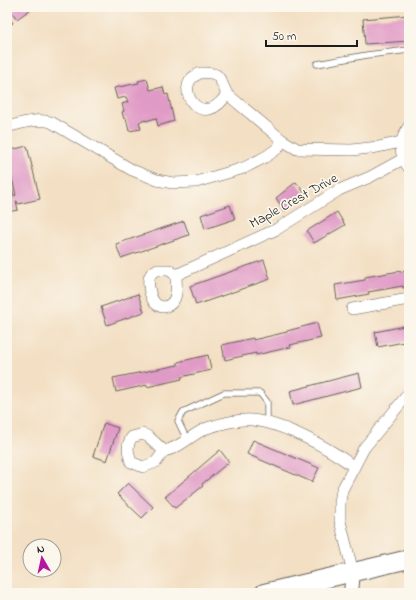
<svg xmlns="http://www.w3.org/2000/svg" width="416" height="600" font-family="'Indie Flower',sans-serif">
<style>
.building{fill:#e09ac6}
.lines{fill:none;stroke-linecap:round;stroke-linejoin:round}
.service-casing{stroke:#676056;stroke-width:7}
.minor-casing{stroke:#676056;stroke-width:12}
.tertiary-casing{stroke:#676056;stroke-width:16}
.primary-casing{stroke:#676056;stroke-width:20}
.service{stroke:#fff;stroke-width:5.5}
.minor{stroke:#fff;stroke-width:11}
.tertiary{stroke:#fff;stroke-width:14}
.primary{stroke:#fff;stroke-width:18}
.labels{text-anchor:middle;stroke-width:3.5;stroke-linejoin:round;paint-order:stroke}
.street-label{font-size:14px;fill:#1c1c1c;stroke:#fbf7ec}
</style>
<rect width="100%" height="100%" fill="#fbf7ec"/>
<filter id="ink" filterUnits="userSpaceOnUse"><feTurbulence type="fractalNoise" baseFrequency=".025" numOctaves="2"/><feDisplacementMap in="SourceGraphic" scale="8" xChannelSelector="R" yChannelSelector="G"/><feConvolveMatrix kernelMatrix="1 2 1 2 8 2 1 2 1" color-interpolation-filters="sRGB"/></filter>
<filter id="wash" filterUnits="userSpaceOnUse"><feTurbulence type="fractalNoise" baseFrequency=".012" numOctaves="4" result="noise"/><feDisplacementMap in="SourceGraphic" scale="16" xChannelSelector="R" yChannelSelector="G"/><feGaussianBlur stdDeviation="0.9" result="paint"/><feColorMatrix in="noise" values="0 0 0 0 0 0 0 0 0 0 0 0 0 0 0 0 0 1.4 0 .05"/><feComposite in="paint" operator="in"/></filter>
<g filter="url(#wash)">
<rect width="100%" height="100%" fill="#f3dfc3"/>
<g id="blocks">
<g class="building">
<path d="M8 7H30L31 9 17 19Z"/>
<path d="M242 7H259V8L242 10Z"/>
<path d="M7 14 13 23 7 27Z"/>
<path d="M409 15V41L365 44 363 19Z"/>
<path d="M147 79 150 90 163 87 165 95 168 94 174 121 158 126 156 118 146 121V120L139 122 141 129 129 131 126 118 124 119 122 112 124 111 122 104 128 102 126 97 117 99 114 88 139 83 138 81Z"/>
<path d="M27 146 40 199 18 204 17 201H16L18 210 7 212V189L12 187 14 196 16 195 7 158V151Z"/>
<path d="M296 182 306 195 285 211 276 198Z"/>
<path d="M230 205 235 219 205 229 201 215Z"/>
<path d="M337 212 345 225 314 243 307 231Z"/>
<path d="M184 221 189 235 121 258 116 244Z"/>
<path d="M264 260 270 279 196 305 190 286Z"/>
<path d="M400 271V272L409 271V286L403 288V286L368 292 369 294 337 300 335 285 365 280V277Z"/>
<path d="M138 294 144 312 107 325 101 307Z"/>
<path d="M317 323 321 338 290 345 291 347 256 355V353L225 360 222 345 253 338V340L287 332V331Z"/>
<path d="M409 325V341L378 347 375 332Z"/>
<path d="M208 355 211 370 181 377 182 379 147 387V385L116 392 113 378 178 365V362Z"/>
<path d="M359 373 362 387 293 405 290 391Z"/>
<path d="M104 423 118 428 107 461 93 456Z"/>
<path d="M253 440 319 468 312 482 247 454Z"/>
<path d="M220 450 229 462 202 484 203 486 175 508 165 497Z"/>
<path d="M128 483 153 507 142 518 117 494Z"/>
</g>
</g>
</g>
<g filter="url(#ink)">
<use href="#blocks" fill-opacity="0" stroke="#676056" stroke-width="1"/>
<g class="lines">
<g class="service-casing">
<g id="service">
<path d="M317 64 367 55 409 50"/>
<path d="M187 440 178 421 183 412 224 393H260L267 402V423"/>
</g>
</g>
<g class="minor-casing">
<g id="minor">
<path d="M200 73C221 72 218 76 227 94 204 130 177 94 192 78 194 76 197 75 200 73Z"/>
<path d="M227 94 282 140 297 149 352 150 378 147 401 142"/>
<path d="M409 126C399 141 398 153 409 168"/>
<path d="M7 127C22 123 36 118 51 122L132 170 157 180 173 183 196 182 244 168 267 156 278 148 282 140"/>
<path d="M156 270H169L176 275C176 281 177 288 176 294 174 304 165 311 156 304 150 299 146 280 151 274 152 272 155 271 156 270Z"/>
<path d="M176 275 277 229 339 190 370 177 403 159"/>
<path d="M352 309 409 299"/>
<path d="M143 434 149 437 164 451 156 462 143 467 131 462C128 452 126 445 132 437Z"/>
<path d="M164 451C180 448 192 434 207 428 220 424 239 419 252 420 283 423 330 448 354 467"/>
<path d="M353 572 340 521V502L342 490 364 448 409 393"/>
</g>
</g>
<g class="tertiary-casing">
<path id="tertiary" d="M351 593 353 572"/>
</g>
<g class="primary-casing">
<path id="primary" d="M264 593 409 559"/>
</g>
<use href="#service" class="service"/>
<use href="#minor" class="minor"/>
<use href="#tertiary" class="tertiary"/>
<use href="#primary" class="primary"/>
</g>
</g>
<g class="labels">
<g class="street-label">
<text transform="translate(293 200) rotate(-29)" y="5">Maple Crest Drive</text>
</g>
</g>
<rect width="416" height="600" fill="none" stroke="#fbf7ec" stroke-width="24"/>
<g transform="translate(42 558) rotate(351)"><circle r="19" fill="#fbf7ec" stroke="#a29f99"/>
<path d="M0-3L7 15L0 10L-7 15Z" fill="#b5179e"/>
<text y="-6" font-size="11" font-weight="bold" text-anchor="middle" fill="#1c1c1c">N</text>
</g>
<path d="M266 40v6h91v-6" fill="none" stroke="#1c1c1c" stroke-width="2"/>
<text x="272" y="40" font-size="12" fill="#1c1c1c" stroke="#fbf7ec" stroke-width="3" paint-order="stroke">50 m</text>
</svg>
